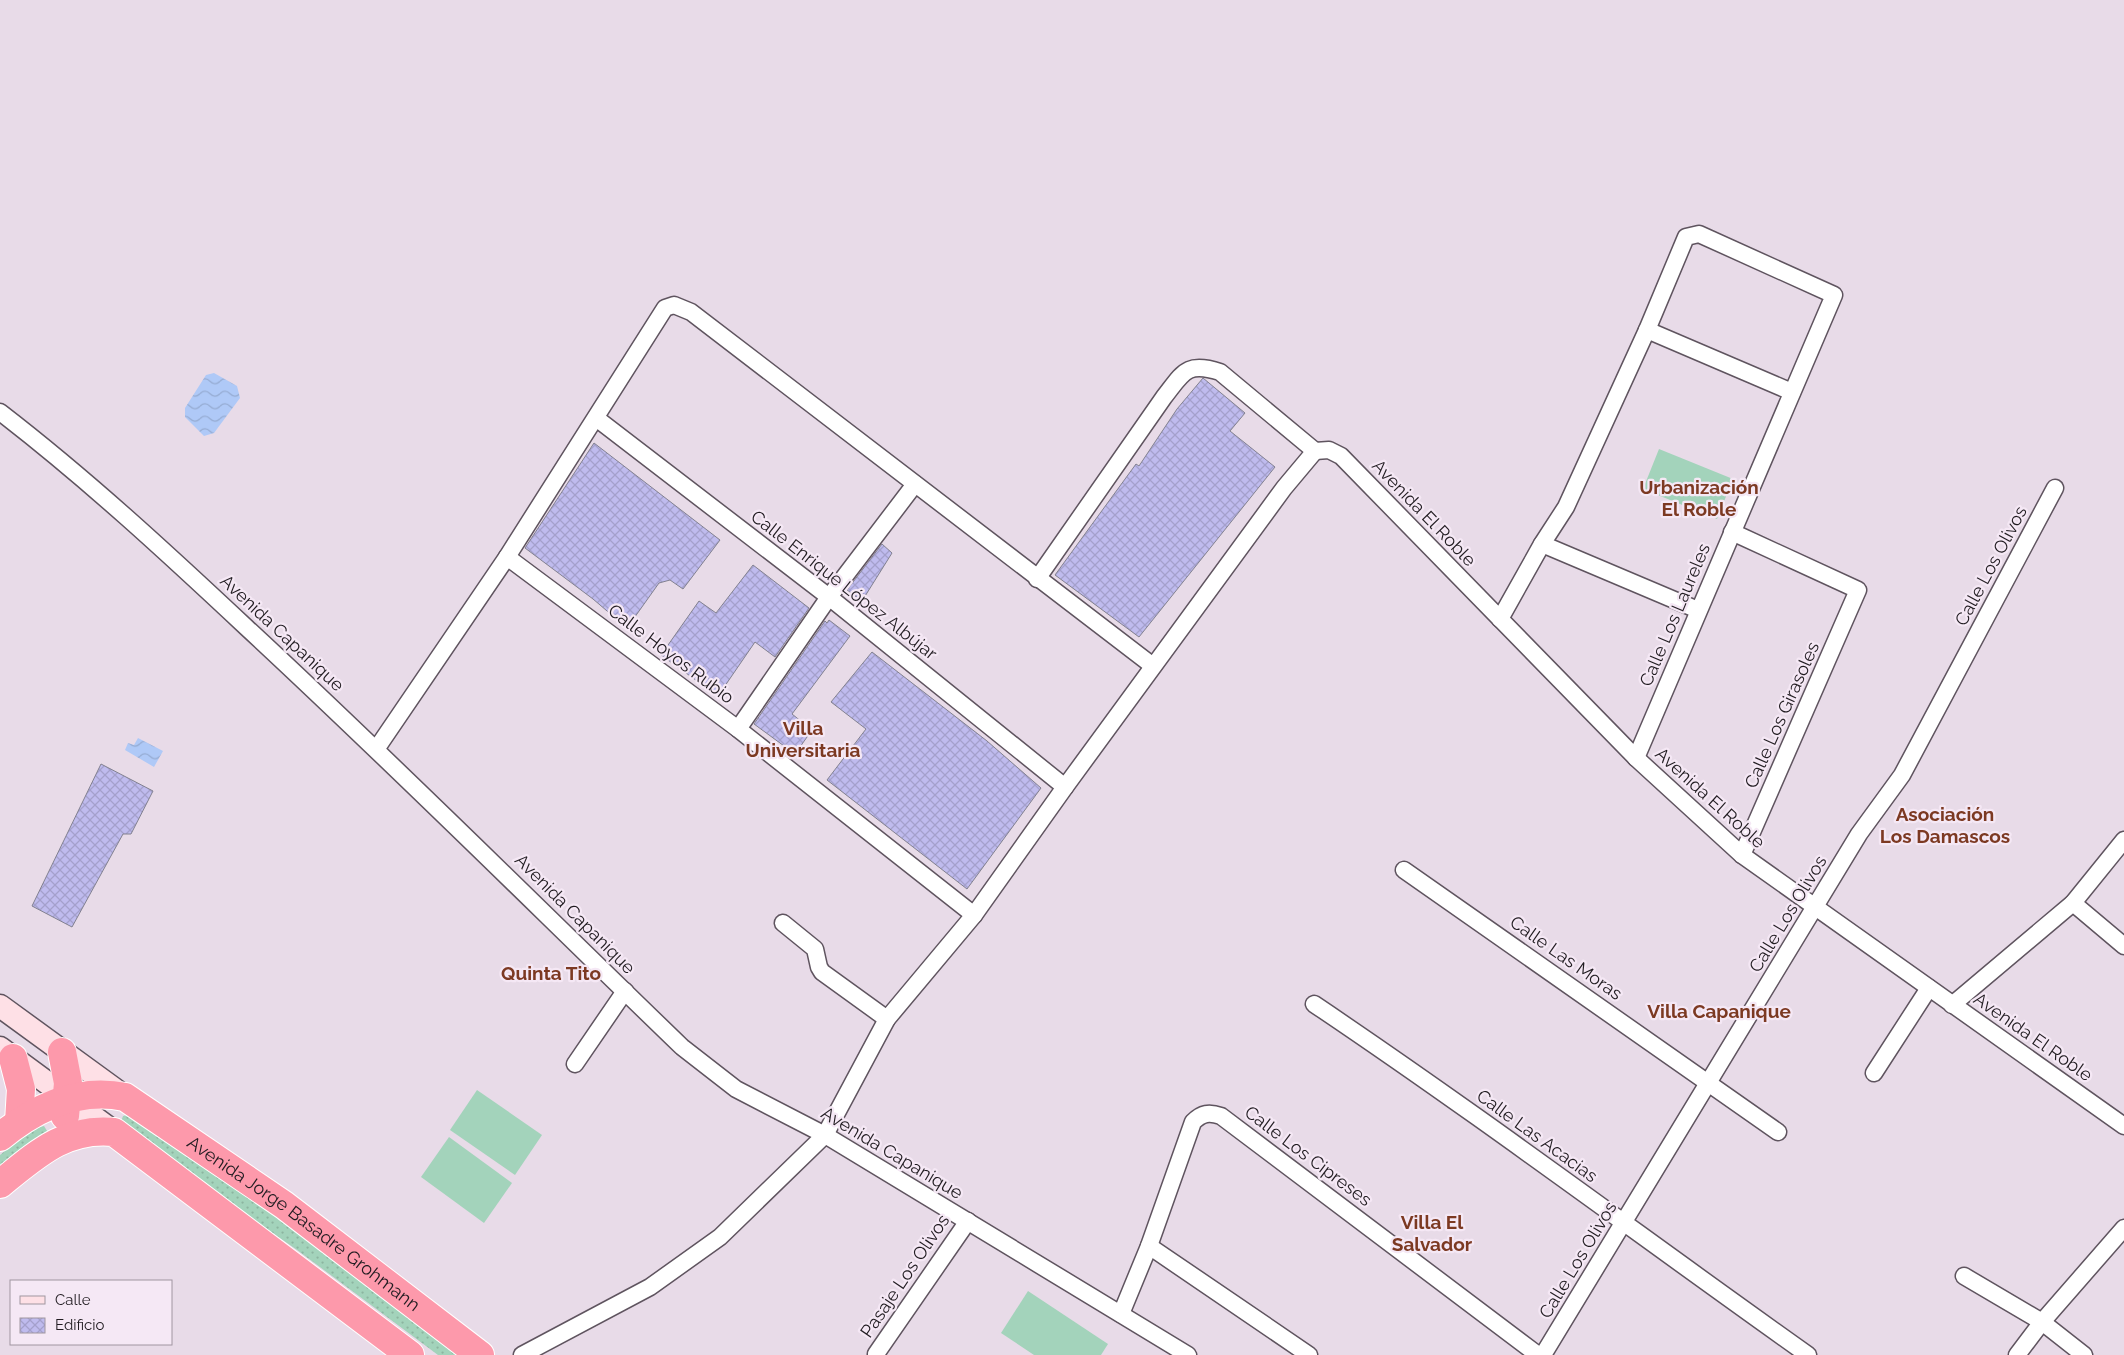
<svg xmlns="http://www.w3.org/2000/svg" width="2124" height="1355" font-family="Raleway,sans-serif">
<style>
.grass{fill:url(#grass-dots)}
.pitch{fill:#a3d3bb}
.water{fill:url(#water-waves)}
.building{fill:url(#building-cross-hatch);stroke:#828190}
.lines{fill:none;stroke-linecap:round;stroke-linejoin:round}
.street-casing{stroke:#5f545f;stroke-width:19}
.secondary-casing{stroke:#5f545f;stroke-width:25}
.highway-casing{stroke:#fff;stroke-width:30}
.street{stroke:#fff;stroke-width:16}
.secondary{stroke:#fee0e6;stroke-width:22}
.highway{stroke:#fd99ab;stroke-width:28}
.labels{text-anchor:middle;stroke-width:4.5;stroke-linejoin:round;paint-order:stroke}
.street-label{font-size:18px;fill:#211c21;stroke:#f5e8f5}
.neighbourhood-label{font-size:19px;font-weight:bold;fill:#7c3922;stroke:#f5e8f5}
</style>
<defs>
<pattern id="grass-dots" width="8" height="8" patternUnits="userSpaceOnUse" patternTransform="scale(1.25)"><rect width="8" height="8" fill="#a3d3bb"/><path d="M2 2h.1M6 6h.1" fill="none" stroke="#8cb5a0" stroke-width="1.8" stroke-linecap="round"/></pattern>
<pattern id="water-waves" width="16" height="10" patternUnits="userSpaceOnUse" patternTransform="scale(1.25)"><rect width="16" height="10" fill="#afc9f7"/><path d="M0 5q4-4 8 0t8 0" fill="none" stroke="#96acd3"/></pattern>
<pattern id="building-cross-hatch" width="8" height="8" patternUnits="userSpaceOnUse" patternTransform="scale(1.25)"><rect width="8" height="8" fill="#bfbbee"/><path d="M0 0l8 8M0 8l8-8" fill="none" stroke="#a4a0cc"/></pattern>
</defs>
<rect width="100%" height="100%" fill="#e8dbe8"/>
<g class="grass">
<path d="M133 1113 311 1236 466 1355H438L297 1250 127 1131 120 1124 123 1116Z"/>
<path d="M44 1126 49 1134 0 1180V1155L32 1129Z"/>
</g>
<g class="pitch">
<path d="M1659 449 1733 479 1717 519 1643 489Z"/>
<path d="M477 1090 542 1135 515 1175 450 1130Z"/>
<path d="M449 1137 512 1183 484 1223 421 1177Z"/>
<path d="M1028 1291 1108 1344 1101 1355H1034L1001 1333Z"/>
</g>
<g class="water">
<path d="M214 373 237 386 240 398 214 433 204 436 185 417V408L206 375Z"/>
<path d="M138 738 163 751 154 767 125 750 128 743 134 745Z"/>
</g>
<g class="building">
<path d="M1203 378 1245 413 1230 431 1275 467 1139 637 1055 575 1136 464 1139 466 1177 409Z"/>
<path d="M594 443 720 540 683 589 670 580 659 583 627 628 593 599 525 548Z"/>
<path d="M882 544 892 553 862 601 847 590Z"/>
<path d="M753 565 809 608 775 657 755 642 718 696 661 655 699 601 716 613Z"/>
<path d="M829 620 850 636 792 714 812 730 795 754 754 724 825 621 827 623Z"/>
<path d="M872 652 987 741 1041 788 967 889 827 780 866 729 831 702Z"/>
<path d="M101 764 153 791 131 834H123L72 927 32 906Z"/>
</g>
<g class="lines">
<g class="street-casing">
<g id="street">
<path d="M1647 330 1792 392"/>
<path d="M0 412C87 479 167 553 247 628 395 765 537 907 682 1047L736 1089 825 1135 1188 1355"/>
<path d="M596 418 829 597 1065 787"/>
<path d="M1315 451 1329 450 1341 456 1636 758 1742 855 2124 1126"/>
<path d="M1732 532 1858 590 1742 855"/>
<path d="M1542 544 1698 610"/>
<path d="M507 557 738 729 974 915"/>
<path d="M1037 579 1164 397C1183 373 1186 361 1220 372L1315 451"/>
<path d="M1500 619 1542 544 1566 507 1647 330 1686 237 1699 234 1834 295 1636 758"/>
<path d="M738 729 829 597 915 484"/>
<path d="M377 748 507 557 665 308 674 305 691 312 1153 666"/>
<path d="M1404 870 1778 1132"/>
<path d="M2073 903 2124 946"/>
<path d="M783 923 815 949 819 967 822 972 887 1019"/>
<path d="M1314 1004C1482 1117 1643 1238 1808 1355"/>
<path d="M1952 1005 2073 903 2124 840"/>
<path d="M575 1064 625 991"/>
<path d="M1874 1073 1929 988"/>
<path d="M1149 1246 1309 1355"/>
<path d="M1964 1276 2042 1322 2084 1355"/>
<path d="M1121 1314 1149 1246 1193 1122C1202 1113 1209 1112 1221 1116L1538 1355"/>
<path d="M876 1354 968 1221"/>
<path d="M522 1355 650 1287 720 1237 825 1135 887 1019 974 915 1065 787 1284 488 1315 451"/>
<path d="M1543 1355 1859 834 1902 775 2055 488"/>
<path d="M2017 1355 2042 1322 2124 1228"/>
</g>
</g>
<g class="secondary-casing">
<g id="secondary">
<path d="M0 1006 125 1097"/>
<path d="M0 1048 114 1132"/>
</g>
</g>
<g class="highway-casing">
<g id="highway">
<path d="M62 1052 68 1083 65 1116"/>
<path d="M13 1058 21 1089 19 1122"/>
<path id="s1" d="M0 1137C35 1108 78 1087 125 1097L284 1205 480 1355"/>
<path d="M0 1184C36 1155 65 1127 114 1132L410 1355"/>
</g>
</g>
<use href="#street" class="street"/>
<use href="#secondary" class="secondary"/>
<use href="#highway" class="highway"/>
</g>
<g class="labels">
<g class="street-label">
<text transform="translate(1424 513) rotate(46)" y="6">Avenida El Roble</text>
<text transform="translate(1991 566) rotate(-62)" y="6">Calle Los Olivos</text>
<text transform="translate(844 585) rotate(38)" y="6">Calle Enrique López Albújar</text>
<text transform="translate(1675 615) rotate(-67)" y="6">Calle Los Laureles</text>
<text transform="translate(282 633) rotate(43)" y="6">Avenida Capanique</text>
<text transform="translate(671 654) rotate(37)" y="6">Calle Hoyos Rubio</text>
<text transform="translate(1782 715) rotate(-66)" y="6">Calle Los Girasoles</text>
<text transform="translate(1710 798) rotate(42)" y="6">Avenida El Roble</text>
<text transform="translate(575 914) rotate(45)" y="6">Avenida Capanique</text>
<text transform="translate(1788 914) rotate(-59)" y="6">Calle Los Olivos</text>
<text transform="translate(1566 958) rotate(35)" y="6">Calle Las Moras</text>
<text transform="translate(2033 1037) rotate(35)" y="6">Avenida El Roble</text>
<text transform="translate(1537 1136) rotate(36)" y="6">Calle Las Acacias</text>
<text transform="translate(892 1153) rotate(31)" y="6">Avenida Capanique</text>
<text transform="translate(1308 1156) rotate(37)" y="6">Calle Los Cipreses</text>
<text dy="6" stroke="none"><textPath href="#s1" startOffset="355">Avenida Jorge Basadre Grohmann</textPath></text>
<text transform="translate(1578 1260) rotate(-59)" y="6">Calle Los Olivos</text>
<text transform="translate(905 1276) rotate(-56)" y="6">Pasaje Los Olivos</text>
</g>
<g class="neighbourhood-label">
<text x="1699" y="494">Urbanización<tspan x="1699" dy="22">El Roble</tspan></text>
<text x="803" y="735">Villa<tspan x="803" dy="22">Universitaria</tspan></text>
<text x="1945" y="821">Asociación<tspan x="1945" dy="22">Los Damascos</tspan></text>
<text x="551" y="980">Quinta Tito</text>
<text x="1719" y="1018">Villa Capanique</text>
<text x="1432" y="1229">Villa El<tspan x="1432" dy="22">Salvador</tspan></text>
</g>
</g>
<rect x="10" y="1280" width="162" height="65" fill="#f5e8f5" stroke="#a096a0"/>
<rect x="20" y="1296" width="25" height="8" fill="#fee0e6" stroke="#a096a0"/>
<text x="55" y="1305" font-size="15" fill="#211c21">Calle</text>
<rect x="20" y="1318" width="25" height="15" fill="url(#building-cross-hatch)" stroke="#a096a0"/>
<text x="55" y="1330" font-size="15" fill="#211c21">Edificio</text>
</svg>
